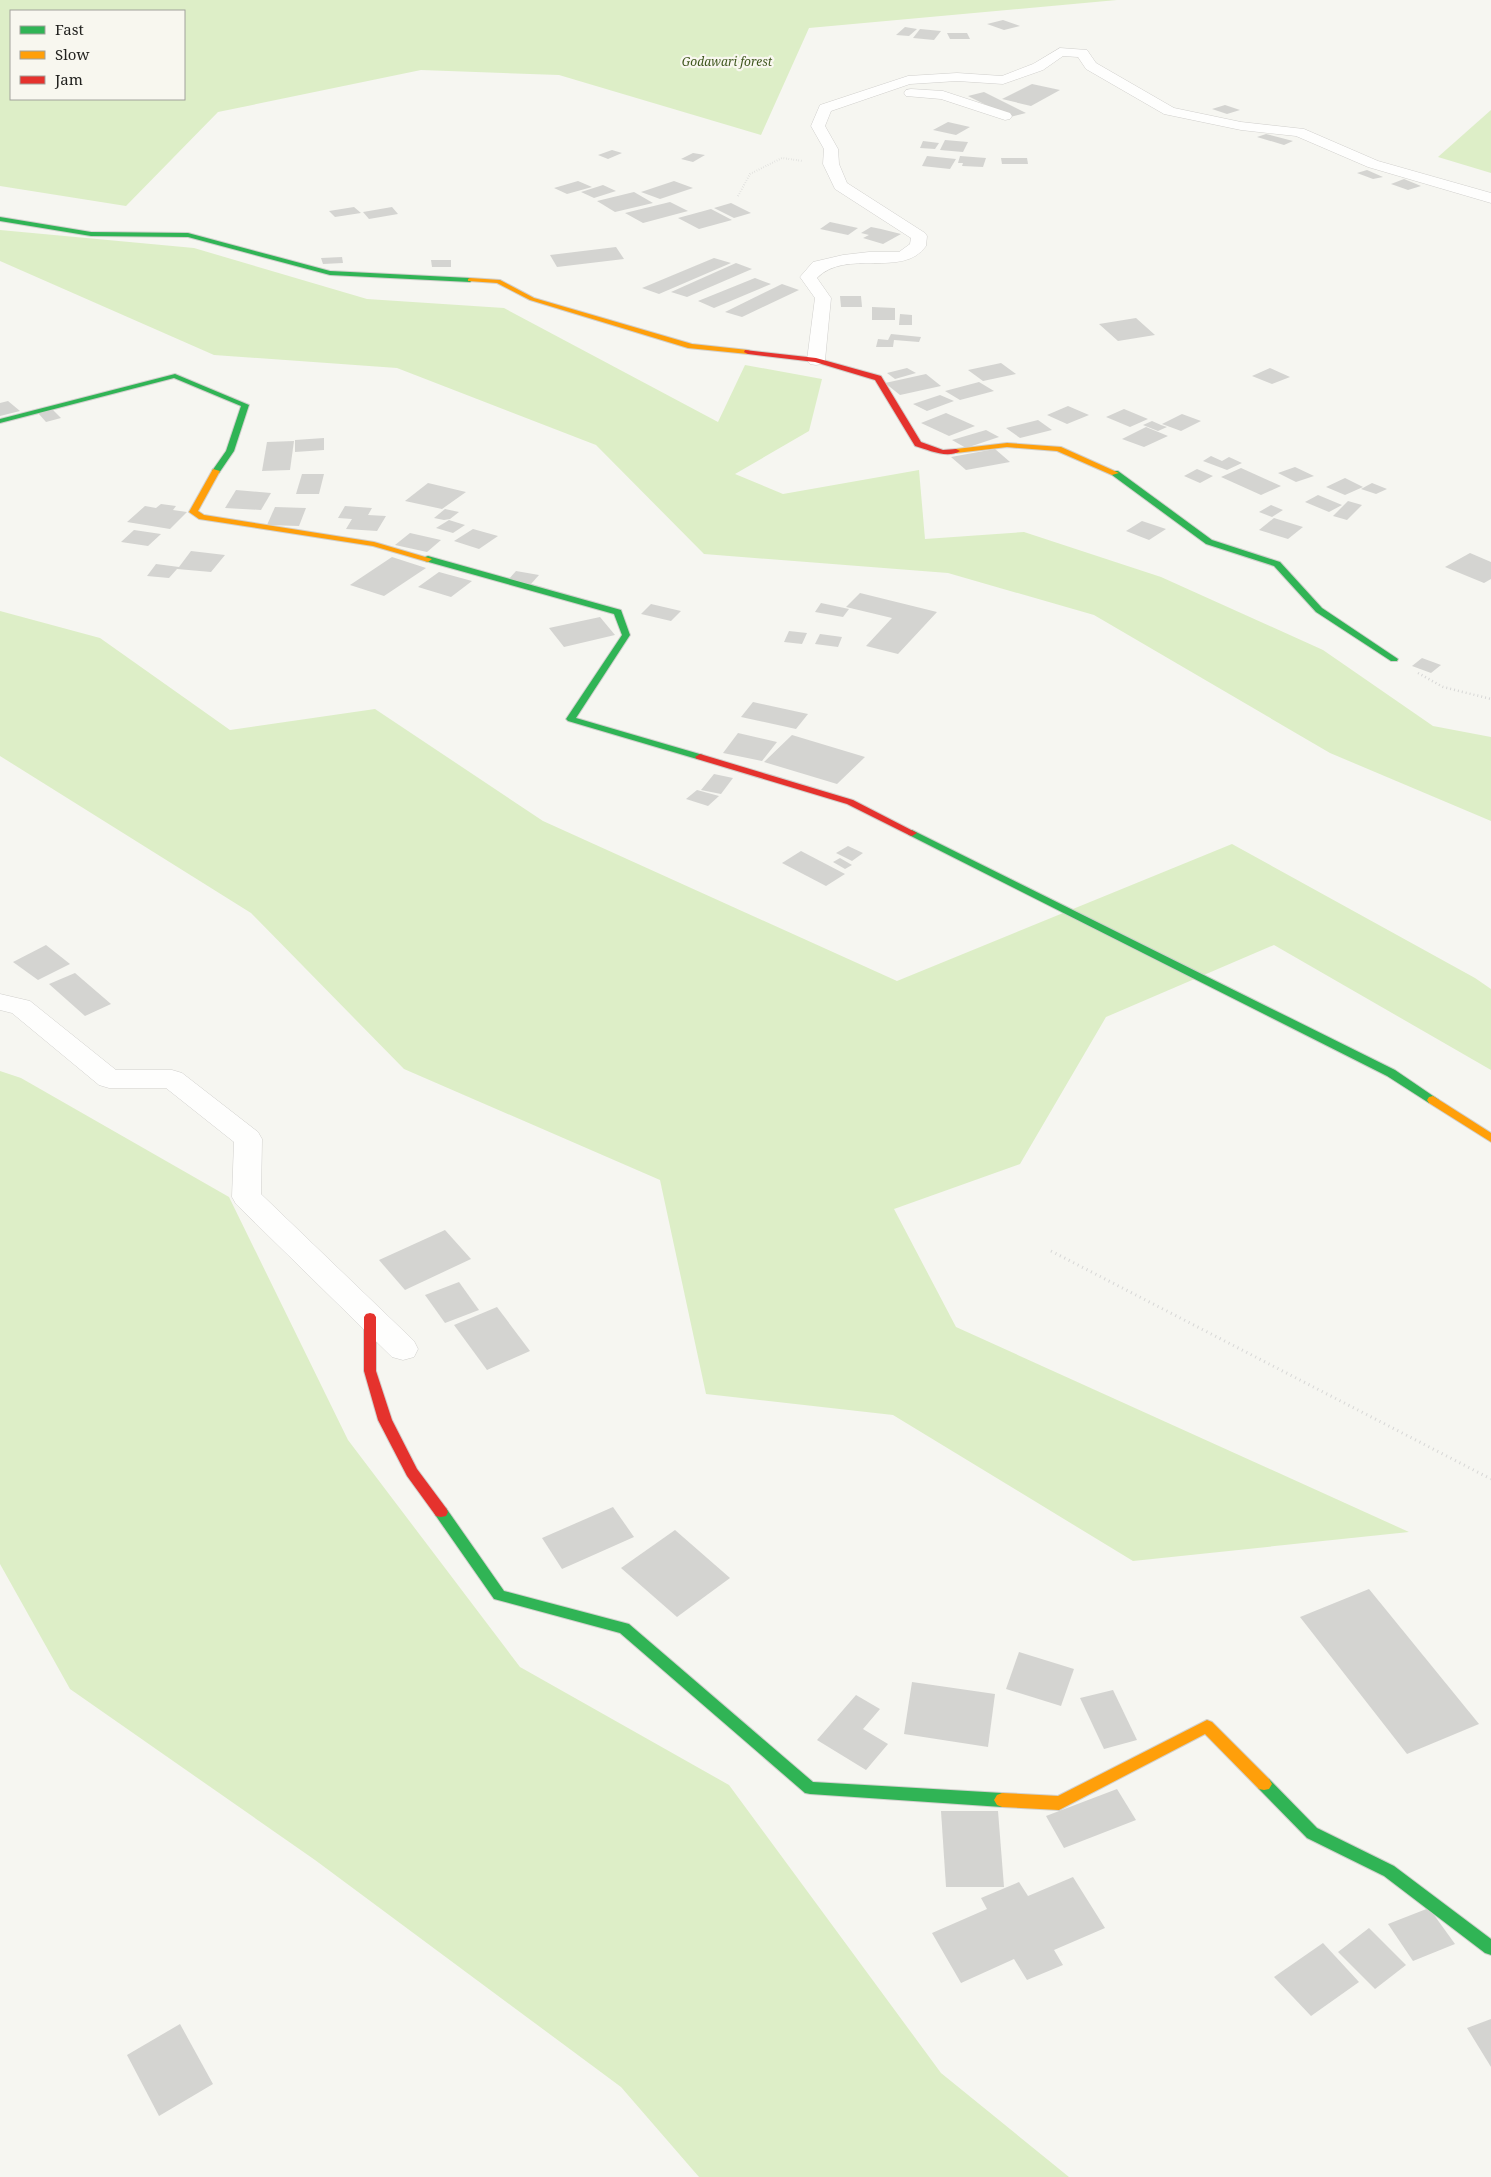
<svg xmlns="http://www.w3.org/2000/svg" width="1491" height="2177" font-family="'Noto Serif',serif">
<style>
.green{fill:#ddeec7;fill-rule:evenodd}
.building{fill:#d4d4d1}
.lines{fill:none;stroke-linecap:round;stroke-linejoin:round}
.street-casing{stroke:#d1d0cd;stroke-width:1}
.fast-casing{stroke:#d1d0cd;stroke-width:2}
.slow-casing{stroke:#d1d0cd;stroke-width:2}
.jam-casing{stroke:#d1d0cd;stroke-width:2}
.path-far2{stroke:#d7d7d6;stroke-width:2;stroke-dasharray:0.5 2;stroke-linecap:butt}
.path-far1{stroke:#d7d7d6;stroke-width:2.5;stroke-dasharray:1 3;stroke-linecap:butt}
.path{stroke:#d7d7d6;stroke-width:3;stroke-dasharray:1 4;stroke-linecap:butt}
.street{fill:#fefefd;fill-rule:evenodd}
.fast{fill:#30b455;fill-rule:evenodd}
.slow{fill:#ff9f0a;fill-rule:evenodd}
.jam{fill:#e5322d;fill-rule:evenodd}
.labels{text-anchor:middle;stroke-width:4.5;stroke-linejoin:round;paint-order:stroke}
.far-park-label{font-size:12px;font-style:italic;fill:#3f561e;stroke:#f8f7ef}
</style>
<rect width="100%" height="100%" fill="#f6f6f1"/>
<g class="green">
<path d="M0 0H1117L809 28 761 135 559 75 421 70 218 112 126 206 0 186ZM11 11H184V99H11Z"/>
<path d="M1491 110V173L1438 157Z"/>
<path d="M0 230 194 248 367 299 504 308 718 422 745 365 822 379 809 431 735 474 783 494 919 470 925 539 1024 532 1161 577 1323 650 1433 726 1491 737V821L1330 753 1094 615 948 573 704 554 596 445 397 368 214 355 0 261Z"/>
<path d="M0 611 100 638 230 730 375 709 543 821 897 981 1232 844 1475 978 1491 989V1070L1274 945 1106 1017 1020 1164 894 1209 956 1327 1409 1532 1133 1561 893 1415 706 1394 660 1180 404 1069 251 913 0 756Z"/>
<path d="M0 1071 21 1078 229 1197 348 1440 520 1667 729 1785 941 2073 1069 2177H699L621 2087 315 1860 70 1689 0 1564Z"/>
</g>
<g class="building">
<path d="M1003 20 1020 26 1004 30 987 24Z"/>
<path d="M905 27 917 29 909 36 896 35Z"/>
<path d="M920 29 941 31 934 40 913 38Z"/>
<path d="M947 33H967L970 39H950Z"/>
<path d="M1032 84 1060 90 1031 106 1002 99Z"/>
<path d="M984 92 1026 113 1010 117 968 96Z"/>
<path d="M1225 105 1240 110 1227 114 1212 109Z"/>
<path d="M948 122 970 127 956 135 933 130Z"/>
<path d="M1266 134 1293 141 1284 145 1257 137Z"/>
<path d="M945 140 968 142 963 152 940 150Z"/>
<path d="M923 141 939 143 935 149 920 148Z"/>
<path d="M612 150 622 153 608 159 598 155Z"/>
<path d="M693 153 705 155 693 162 681 159Z"/>
<path d="M927 156 956 159 950 169 922 166Z"/>
<path d="M960 156 986 158 983 167 962 166 963 163H958Z"/>
<path d="M1001 158H1027L1028 164H1002Z"/>
<path d="M1367 170 1383 177 1373 179 1357 173Z"/>
<path d="M1404 179 1421 186 1408 190 1391 184Z"/>
<path d="M578 181 592 187 567 194 554 188Z"/>
<path d="M674 181 693 188 660 199 641 192Z"/>
<path d="M603 185 616 191 594 198 581 192Z"/>
<path d="M634 192 653 203 615 212 597 201Z"/>
<path d="M670 202 688 211 643 223 625 213Z"/>
<path d="M731 203 751 213 734 218 714 208Z"/>
<path d="M354 207 361 213 335 217 329 211Z"/>
<path d="M392 207 398 214 369 219 363 212Z"/>
<path d="M711 209 732 220 699 229 678 218Z"/>
<path d="M830 222 858 228 848 235 820 229Z"/>
<path d="M871 227 881 229 901 234 883 244 863 238 869 235 861 233Z"/>
<path d="M616 247 624 259 557 267 550 255Z"/>
<path d="M342 257 343 263 323 264 321 258Z"/>
<path d="M714 258 731 263 659 294 642 288Z"/>
<path d="M431 260H451V267H432Z"/>
<path d="M736 263 752 269 687 297 671 292Z"/>
<path d="M755 278 771 284 714 308 698 301Z"/>
<path d="M782 284 799 290 742 317 725 312Z"/>
<path d="M840 296H861L862 307H841Z"/>
<path d="M872 307 895 308V320H872Z"/>
<path d="M900 314 912 315V325H899Z"/>
<path d="M1136 318 1155 335 1118 341 1099 324Z"/>
<path d="M891 334 921 337 919 342 894 340 893 347H876L878 339 888 340Z"/>
<path d="M1001 363 1016 374 983 381 968 370Z"/>
<path d="M907 368 916 373 895 379 887 373Z"/>
<path d="M1270 368 1290 377 1272 384 1252 376Z"/>
<path d="M926 374 941 386 900 395 885 383Z"/>
<path d="M979 382 994 391 960 400 945 391Z"/>
<path d="M940 395 954 401 927 411 913 404Z"/>
<path d="M8 401 20 411 0 416V403Z"/>
<path d="M1068 406 1089 415 1067 424 1047 415Z"/>
<path d="M1124 409 1148 419 1130 427 1106 417Z"/>
<path d="M53 410 61 418 46 422 38 413Z"/>
<path d="M946 413 975 426 949 436 921 423Z"/>
<path d="M1182 414 1201 421 1181 431 1162 424Z"/>
<path d="M1038 420 1052 430 1020 438 1006 428Z"/>
<path d="M1152 421 1161 425 1167 427 1158 431 1143 425Z"/>
<path d="M1146 427 1168 436 1144 447 1122 439Z"/>
<path d="M986 430 999 437 966 448 952 440Z"/>
<path d="M324 438V450L295 452V440Z"/>
<path d="M294 441 290 470 262 471 267 442Z"/>
<path d="M995 449 1010 462 966 470 951 457Z"/>
<path d="M1211 456 1222 461 1229 457 1242 463 1227 470 1203 461Z"/>
<path d="M1295 467 1314 476 1296 482 1278 473Z"/>
<path d="M1241 468 1281 486 1261 495 1221 477Z"/>
<path d="M1197 469 1213 476 1200 483 1184 476Z"/>
<path d="M302 474H324L319 494H296Z"/>
<path d="M1345 478 1363 487 1345 495 1326 487Z"/>
<path d="M428 483 466 492 442 509 405 501Z"/>
<path d="M1372 483 1387 489 1376 494 1361 489Z"/>
<path d="M236 490 271 493 261 510 225 508Z"/>
<path d="M1318 495 1342 505 1329 512 1305 502Z"/>
<path d="M1348 501 1362 505 1347 520 1333 516Z"/>
<path d="M161 504 176 506 173 510 187 512 170 529 127 522 145 506 156 508Z"/>
<path d="M1271 505 1283 510 1272 517 1259 512Z"/>
<path d="M345 506 372 508 368 515 386 516 377 531 346 529 352 519 338 518Z"/>
<path d="M275 507 306 508 299 526 267 525Z"/>
<path d="M445 509 459 512 450 519 444 520 434 518Z"/>
<path d="M1274 518 1303 527 1288 539 1259 530Z"/>
<path d="M449 520 465 525 453 533 436 528Z"/>
<path d="M1142 521 1166 529 1149 540 1126 531Z"/>
<path d="M473 529 498 536 479 549 454 541Z"/>
<path d="M134 530 161 534 148 546 121 542Z"/>
<path d="M410 533 441 540 427 552 395 545Z"/>
<path d="M191 551 225 555 211 572 177 569 169 578 147 576 156 564 179 567Z"/>
<path d="M1470 553 1491 562V579L1484 583 1445 567Z"/>
<path d="M392 557 426 568 384 596 350 585Z"/>
<path d="M516 571 539 575 531 584 508 580Z"/>
<path d="M439 572 472 581 451 597 418 587Z"/>
<path d="M860 593 937 612 898 654 866 646 892 618 846 607Z"/>
<path d="M821 603 849 609 843 617 815 612Z"/>
<path d="M651 604 681 611 671 621 641 614Z"/>
<path d="M600 617 615 635 564 647 549 628Z"/>
<path d="M789 631 807 633 802 644 784 642Z"/>
<path d="M820 634 842 637 838 647 815 644Z"/>
<path d="M1422 658 1441 665 1431 673 1412 666Z"/>
<path d="M753 702 808 714 796 729 741 717Z"/>
<path d="M738 733 777 742 762 761 723 753Z"/>
<path d="M792 735 865 757 837 784 764 762Z"/>
<path d="M714 774 733 778 721 794 701 790Z"/>
<path d="M697 790 719 796 708 806 686 799Z"/>
<path d="M848 846 863 853 852 861 836 853Z"/>
<path d="M801 851 845 874 826 886 782 863Z"/>
<path d="M840 858 852 865 845 869 833 862Z"/>
<path d="M46 945 70 964 38 980 13 962Z"/>
<path d="M75 973 111 1004 85 1016 49 984Z"/>
<path d="M445 1230 471 1259 405 1290 379 1260Z"/>
<path d="M459 1282 479 1310 445 1323 425 1295Z"/>
<path d="M497 1307 530 1351 487 1370 454 1325Z"/>
<path d="M613 1507 634 1537 562 1569 542 1538Z"/>
<path d="M675 1530 730 1578 677 1617 621 1568Z"/>
<path d="M1369 1589 1479 1724 1407 1754 1300 1617Z"/>
<path d="M1019 1652 1074 1669 1061 1706 1006 1689Z"/>
<path d="M912 1682 995 1694 988 1747 904 1734Z"/>
<path d="M1113 1690 1137 1740 1104 1749 1080 1698Z"/>
<path d="M856 1695 880 1709 863 1729 888 1744 866 1770 817 1740Z"/>
<path d="M1117 1789 1136 1820 1064 1848 1046 1816Z"/>
<path d="M941 1811H998L1004 1887H946Z"/>
<path d="M1073 1877 1105 1928 1054 1950 1063 1965 1027 1980 1014 1959 961 1983 932 1933 987 1909 981 1898 1019 1882 1028 1896Z"/>
<path d="M1429 1908 1455 1944 1413 1961 1388 1924Z"/>
<path d="M1369 1928 1406 1965 1375 1989 1338 1952Z"/>
<path d="M1323 1943 1359 1982 1311 2016 1274 1977Z"/>
<path d="M1491 2019V2067L1467 2028Z"/>
<path d="M180 2024 213 2084 159 2116 127 2055Z"/>
</g>
<g class="lines">
<g class="street-casing">
<g id="street">
<path d="M1060 48 1087 50 1096 63 1174 108 1241 122 1304 129 1378 161 1491 193V203L1368 167 1296 136 1241 130 1164 114 1086 69 1078 57 1063 56 1043 70 1003 84 957 81 910 84 831 111 825 126 838 149 839 164 847 183 925 233 927 236 926 246C903 279 846 248 817 278L831 298 825 360 822 364 816 365 810 364 807 360 815 298 800 277 813 262 843 255 869 252H899L910 244 911 238 835 189 823 164 824 149 811 126 820 105 908 76 957 73 1002 76 1033 64Z"/>
<path d="M911 89 943 91 1010 113 1012 116 1010 119 1005 120 941 99 906 96 904 93 906 90Z"/>
<path d="M0 994 30 1001 116 1070H172L182 1073 258 1132 262 1139 261 1194 414 1341 418 1349 414 1357 403 1360 392 1357 236 1204 232 1197 234 1142 166 1088H109L99 1085 12 1013 0 1010Z"/>
</g>
</g>
<g class="fast-casing">
<g id="fast">
<path d="M0 217 91 232 188 233 330 271 470 278 473 280 470 282 330 275 188 237 91 236 0 221Z"/>
<path d="M175 374 249 405 234 451 219 473 212 471 226 451 241 406 174 378 0 423V419Z"/>
<path d="M1112 471H1118L1212 540 1280 562 1322 608 1398 659 1397 661H1391L1316 612 1274 566 1206 544 1112 475Z"/>
<path d="M428 556 621 610 630 635 576 718 703 755V759H697L568 721 566 719 622 635 614 614 425 561V557Z"/>
<path d="M912 830 1395 1070 1439 1100 1437 1103H1429L1387 1076 909 835 907 833Z"/>
<path d="M441 1507 446 1508 504 1591 629 1624 813 1782 1002 1793 1007 1795 1010 1800 1007 1805 1002 1807 810 1794 805 1793 620 1633 494 1599 436 1516 434 1512 436 1508Z"/>
<path d="M1264 1778 1269 1779 1317 1828 1394 1866 1491 1939V1955L1485 1953 1384 1876 1307 1838 1259 1789 1256 1784 1259 1779Z"/>
</g>
</g>
<g class="slow-casing">
<g id="slow">
<path d="M470 278 500 280 534 298 692 344 748 350 752 352 748 354 688 348 530 300 497 283 468 281V279Z"/>
<path d="M1007 443 1061 447 1119 473 1112 475 1057 451 1007 447 956 453 952 451 956 449Z"/>
<path d="M213 469 220 471 198 511 204 515 374 542 432 559 428 562 373 546 199 519 189 512Z"/>
<path d="M1433 1096 1491 1133V1142L1429 1103 1427 1100 1429 1097Z"/>
<path d="M1207 1720 1212 1722 1269 1779 1272 1784 1269 1789 1264 1790 1259 1789 1205 1734 1059 1810 1002 1807 997 1805 994 1800 997 1795 1002 1793 1058 1796Z"/>
</g>
</g>
<g class="jam-casing">
<g id="jam">
<path d="M745 350 816 358 881 376 921 442 943 450 956 449 960 451C947 459 929 450 915 446L875 380 815 362 748 354 744 352Z"/>
<path d="M700 754 853 800 917 833 912 836 909 835 847 804 697 759 695 757Z"/>
<path d="M370 1313 374 1314 376 1317V1371L392 1420 417 1469 446 1508 448 1512 446 1516 441 1517 436 1516 407 1476 378 1420 364 1371V1317L366 1314Z"/>
</g>
</g>
<path class="path-far2" d="M738 196 750 174 782 158 803 161"/>
<path class="path-far1" d="M1418 673 1443 687 1491 699"/>
<path class="path" d="M1051 1251 1491 1479"/>
<use href="#street" class="street"/>
<use href="#fast" class="fast"/>
<use href="#slow" class="slow"/>
<use href="#jam" class="jam"/>
</g>
<g class="labels">
<g class="far-park-label">
<text x="727" y="66">Godawari forest</text>
</g>
</g>
<rect x="10" y="10" width="175" height="90" fill="#f8f7ef" stroke="#a2a29c"/>
<rect x="20" y="26" width="25" height="8" fill="#30b455" stroke="#a2a29c"/>
<text x="55" y="35" font-size="15" fill="#22221f">Fast</text>
<rect x="20" y="51" width="25" height="8" fill="#ff9f0a" stroke="#a2a29c"/>
<text x="55" y="60" font-size="15" fill="#22221f">Slow</text>
<rect x="20" y="76" width="25" height="8" fill="#e5322d" stroke="#a2a29c"/>
<text x="55" y="85" font-size="15" fill="#22221f">Jam</text>
</svg>
